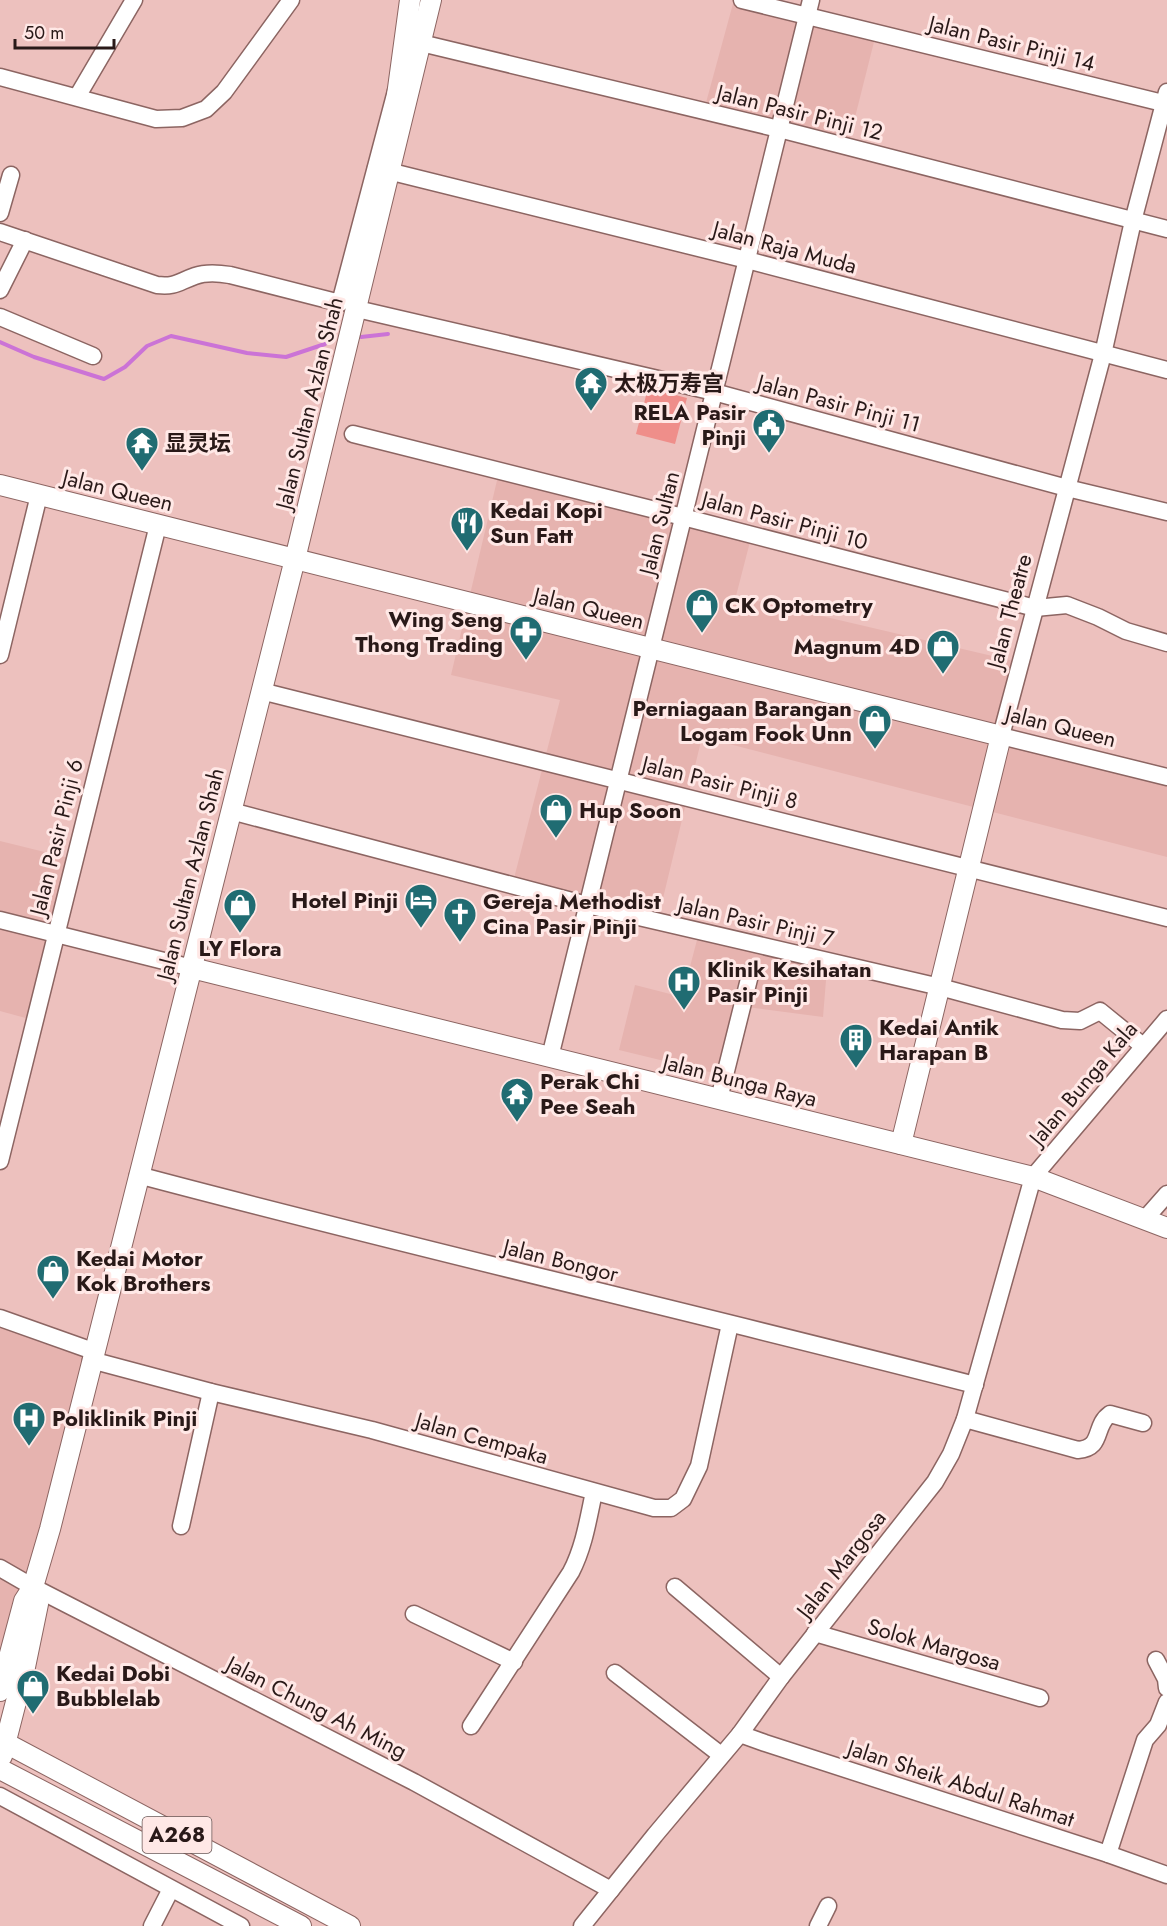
<svg xmlns="http://www.w3.org/2000/svg" width="1167" height="1926" font-family="Jost,'Noto Sans SC',sans-serif">
<style>
.built{fill:#e6b3af}
.green{fill:#ef8e8a}
.lines{fill:none;stroke-linecap:round;stroke-linejoin:round}
.stream{stroke:#cb73d6;stroke-width:4}
.minor-casing{stroke:#8c6562;stroke-width:19}
.major-casing{stroke:#8c6562;stroke-width:22}
.minor{stroke:#fff;stroke-width:16}
.major{stroke:#fff;stroke-width:20}
.labels{text-anchor:middle;stroke-width:6;stroke-linejoin:round;paint-order:stroke}
.shield{fill:#ffe8e6;stroke:#695756;stroke-width:1.5}
.shield-label{font-size:21px;font-weight:bold;fill:#291918}
.street-label{font-size:22px;fill:#291918;stroke:#ffe8e6}
.poi-label{font-size:22px;font-weight:bold;fill:#291918;stroke:#ffe8e6;text-anchor:start}
</style>
<rect width="100%" height="100%" fill="#edc1be"/>
<g class="built">
<path d="M734 0H745L876 34 847 149 704 110Z"/>
<path d="M499 472 752 534 736 596 1022 663 1000 737 1167 778V857L702 737 657 923 512 886 560 700 451 675Z"/>
<path d="M0 841 73 859 33 1020 0 1011Z"/>
<path d="M697 940 827 968 823 1017 740 1006 722 1075 619 1050 635 985 682 997Z"/>
<path d="M0 1322 92 1354 0 1696Z"/>
</g>
<path class="green" d="M648 388 687 398 675 444 636 434Z"/>
<g class="lines">
<g class="stream">
<path d="M361 337 388 334"/>
<path d="M0 342 34 357 104 379 125 367 147 346 171 336 247 353 286 357 325 344"/>
</g>
<g class="minor-casing">
<g id="minor">
<path d="M742 0 1167 104"/>
<path d="M421 43 779 129 1167 229"/>
<path d="M0 77 156 119 182 118 206 109 224 92 291 0"/>
<path d="M1167 92 1133 221 1103 354 1001 736 1167 777"/>
<path d="M77 97 134 0"/>
<path d="M376 168 747 260 1167 370"/>
<path d="M0 213 11 175"/>
<path d="M0 232 157 285C176 287 178 282 195 276 206 272 218 273 230 275L340 303 396 91"/>
<path d="M0 290 25 240"/>
<path d="M357 309 714 392 1067 488 1167 512"/>
<path d="M0 317 93 356"/>
<path d="M353 434 683 517 1035 608 1067 605 1098 617 1126 631 1167 643"/>
<path d="M0 655 39 495"/>
<path d="M261 691 1167 918"/>
<path d="M231 811 587 905 940 987 1062 1020 1080 1021 1100 1011 1143 1046"/>
<path d="M0 920 192 968"/>
<path d="M550 1057 811 0"/>
<path d="M719 1099 751 971"/>
<path d="M0 1161 158 525"/>
<path d="M138 1175C416 1249 696 1313 975 1385"/>
<path d="M1145 1219 1167 1194"/>
<path d="M0 1318 93 1351"/>
<path d="M91 1360 211 1392 372 1430 654 1508H671L683 1499 699 1466 730 1324"/>
<path d="M965 1419 1078 1450C1104 1448 1093 1426 1110 1414L1143 1423"/>
<path d="M181 1526 211 1392"/>
<path d="M0 1568 33 1587 414 1782 611 1890"/>
<path d="M675 1587 781 1677"/>
<path d="M414 1614 514 1662"/>
<path d="M815 1633 1040 1698"/>
<path d="M1156 1660 1166 1679 1167 1688"/>
<path d="M615 1673 721 1755"/>
<path d="M471 1726 571 1572C584 1547 588 1520 594 1492"/>
<path d="M740 1734 765 1743 1108 1854 1167 1875"/>
<path d="M0 1796 241 1926"/>
<path d="M1108 1854 1145 1740 1158 1725 1167 1702"/>
<path d="M152 1926 171 1889"/>
<path d="M582 1926 655 1835 740 1734 781 1677 935 1482 951 1454 965 1419 1033 1177 1167 1019"/>
<path d="M818 1926 828 1906"/>
</g>
</g>
<g class="major-casing">
<g id="major">
<path d="M396 103 410 0"/>
<path d="M0 485 1001 736 901 1144"/>
<path d="M192 968 1033 1177 1167 1228"/>
<path d="M0 1691 24 1601 33 1587 50 1529 295 559 431 0"/>
<path d="M0 1740 350 1926"/>
<path d="M2 1756 25 1667 38 1604 33 1587"/>
<path d="M0 1769 301 1926"/>
</g>
</g>
<use href="#minor" class="minor"/>
<use href="#major" class="major"/>
</g>
<defs>
<g id="temple-pin" transform="scale(1.725)"><path d="M0 17L-7.5 6A9.5 9.5 0 1 1 7.5 6Z" fill="#206c72" stroke="#ffe8e6"/><path d="M0-6L5-2H3V0L6.5 2.5H4V6H1.5V3h-3V6H-4V2.5H-6.5L-3 0V-2H-5Z" fill="#fff"/></g>
<g id="civic-pin" transform="scale(1.725)"><path d="M0 17L-7.5 6A9.5 9.5 0 1 1 7.5 6Z" fill="#206c72" stroke="#ffe8e6"/><path d="M-.6-6.5H3V-4.5H.6V-3L4-1V1h2V6H-6V1h2V-1L-.6-3ZM-1.2 2.5V6h2.4V2.5Z" fill="#fff"/></g>
<g id="restaurant-pin" transform="scale(1.725)"><path d="M0 17L-7.5 6A9.5 9.5 0 1 1 7.5 6Z" fill="#206c72" stroke="#ffe8e6"/><path d="M-5-6h1v4h1v-4h1v4h1v-4h1v5L-1.5 .5V6h-2V.5L-5-1ZM5-6V6H3V1.5H1.5Q1.5-4 5-6Z" fill="#fff"/></g>
<g id="shop-pin" transform="scale(1.725)"><path d="M0 17L-7.5 6A9.5 9.5 0 1 1 7.5 6Z" fill="#206c72" stroke="#ffe8e6"/><path d="M-5-2.5h2.3a2.7 3.5 0 0 1 5.4 0H5L5.5 6h-11ZM-1.5-2.5h3a1.5 2.3 0 0 0-3 0Z" fill="#fff"/></g>
<g id="pharmacy-pin" transform="scale(1.725)"><path d="M0 17L-7.5 6A9.5 9.5 0 1 1 7.5 6Z" fill="#206c72" stroke="#ffe8e6"/><path d="M-2-6h4v4h4v4h-4v4h-4v-4h-4v-4h4Z" fill="#fff"/></g>
<g id="hotel-pin" transform="scale(1.725)"><path d="M0 17L-7.5 6A9.5 9.5 0 1 1 7.5 6Z" fill="#206c72" stroke="#ffe8e6"/><path d="M-6-4.5h1.5V1H6V5H4.5V3h-9V5H-6ZM-4 0a1.8 1.8 0 1 1 3.6 0ZM.5 0V-2.5h3Q6-2.5 6 0Z" fill="#fff"/></g>
<g id="church-pin" transform="scale(1.725)"><path d="M0 17L-7.5 6A9.5 9.5 0 1 1 7.5 6Z" fill="#206c72" stroke="#ffe8e6"/><path d="M-1.2-6h2.4v3.5h3.3v2.4h-3.3V6h-2.4V-.1h-3.3v-2.4h3.3Z" fill="#fff"/></g>
<g id="hospital-pin" transform="scale(1.725)"><path d="M0 17L-7.5 6A9.5 9.5 0 1 1 7.5 6Z" fill="#206c72" stroke="#ffe8e6"/><path d="M-5-5h3v3.5h4V-5h3V5h-3V1.5h-4V5h-3Z" fill="#fff"/></g>
<g id="building-pin" transform="scale(1.725)"><path d="M0 17L-7.5 6A9.5 9.5 0 1 1 7.5 6Z" fill="#206c72" stroke="#ffe8e6"/><path d="M-4-6H4V6H1V3H-1V6H-4ZM-2.5-4.3h1.7v1.8h-1.7ZM.8-4.3h1.7v1.8H.8ZM-2.5-1h1.7V.8h-1.7ZM.8-1h1.7V.8H.8Z" fill="#fff"/></g>
</defs>
<g fill-rule="evenodd">
<use href="#temple-pin" x="591" y="383"/>
<use href="#civic-pin" x="769" y="425"/>
<use href="#temple-pin" x="142" y="443"/>
<use href="#restaurant-pin" x="467" y="523"/>
<use href="#shop-pin" x="702" y="605"/>
<use href="#pharmacy-pin" x="526" y="632"/>
<use href="#shop-pin" x="943" y="646"/>
<use href="#shop-pin" x="875" y="721"/>
<use href="#shop-pin" x="556" y="810"/>
<use href="#hotel-pin" x="421" y="900"/>
<use href="#shop-pin" x="240" y="905"/>
<use href="#church-pin" x="460" y="914"/>
<use href="#hospital-pin" x="684" y="982"/>
<use href="#building-pin" x="856" y="1040"/>
<use href="#temple-pin" x="517" y="1094"/>
<use href="#shop-pin" x="53" y="1271"/>
<use href="#hospital-pin" x="29" y="1418"/>
<use href="#shop-pin" x="33" y="1686"/>
</g>
<g class="labels">
<rect class="shield" x="142.5" y="1817" width="69" height="36" rx="4.5"/>
<g class="shield-label">
<text x="177" y="1842">A268</text>
</g>
<g class="street-label">
<text transform="translate(1012 43) rotate(14)" y="8">Jalan Pasir Pinji 14</text>
<text transform="translate(800 112) rotate(14)" y="8">Jalan Pasir Pinji 12</text>
<text transform="translate(785 247) rotate(15)" y="8">Jalan Raja Muda</text>
<text transform="translate(309 403) rotate(-76)" y="8">Jalan Sultan Azlan Shah</text>
<text transform="translate(839 403) rotate(15)" y="8">Jalan Pasir Pinji 11</text>
<text transform="translate(118 490) rotate(14)" y="8">Jalan Queen</text>
<text transform="translate(785 520) rotate(15)" y="8">Jalan Pasir Pinji 10</text>
<text transform="translate(659 523) rotate(-76)" y="8">Jalan Sultan</text>
<text transform="translate(589 608) rotate(14)" y="8">Jalan Queen</text>
<text transform="translate(1009 611) rotate(-75)" y="8">Jalan Theatre</text>
<text transform="translate(1061 726) rotate(14)" y="8">Jalan Queen</text>
<text transform="translate(720 782) rotate(14)" y="8">Jalan Pasir Pinji 8</text>
<text transform="translate(56 837) rotate(-76)" y="8">Jalan Pasir Pinji 6</text>
<text transform="translate(190 874) rotate(-76)" y="8">Jalan Sultan Azlan Shah</text>
<text transform="translate(756 921) rotate(13)" y="8">Jalan Pasir Pinji 7</text>
<text transform="translate(740 1080) rotate(14)" y="8">Jalan Bunga Raya</text>
<text transform="translate(1083 1083) rotate(-50)" y="8">Jalan Bunga Kala</text>
<text transform="translate(561 1260) rotate(14)" y="8">Jalan Bongor</text>
<text transform="translate(482 1438) rotate(16)" y="8">Jalan Cempaka</text>
<text transform="translate(841 1564) rotate(-52)" y="8">Jalan Margosa</text>
<text transform="translate(934 1644) rotate(16)" y="8">Solok Margosa</text>
<text transform="translate(317 1707) rotate(27)" y="8">Jalan Chung Ah Ming</text>
<text transform="translate(961 1783) rotate(18)" y="8">Jalan Sheik Abdul Rahmat</text>
</g>
<g class="poi-label">
<text x="614" y="391">太极万寿宫</text>
<text x="746" y="420" text-anchor="end">RELA Pasir<tspan x="746" dy="25">Pinji</tspan></text>
<text x="165" y="451">显灵坛</text>
<text x="490" y="518">Kedai Kopi<tspan x="490" dy="25">Sun Fatt</tspan></text>
<text x="725" y="613">CK Optometry</text>
<text x="503" y="627" text-anchor="end">Wing Seng<tspan x="503" dy="25">Thong Trading</tspan></text>
<text x="920" y="654" text-anchor="end">Magnum 4D</text>
<text x="852" y="716" text-anchor="end">Perniagaan Barangan<tspan x="852" dy="25">Logam Fook Unn</tspan></text>
<text x="579" y="818">Hup Soon</text>
<text x="398" y="908" text-anchor="end">Hotel Pinji</text>
<text x="483" y="909">Gereja Methodist<tspan x="483" dy="25">Cina Pasir Pinji</tspan></text>
<text x="240" y="956" text-anchor="middle">LY Flora</text>
<text x="707" y="977">Klinik Kesihatan<tspan x="707" dy="25">Pasir Pinji</tspan></text>
<text x="879" y="1035">Kedai Antik<tspan x="879" dy="25">Harapan B</tspan></text>
<text x="540" y="1089">Perak Chi<tspan x="540" dy="25">Pee Seah</tspan></text>
<text x="76" y="1266">Kedai Motor<tspan x="76" dy="25">Kok Brothers</tspan></text>
<text x="52" y="1426">Poliklinik Pinji</text>
<text x="56" y="1681">Kedai Dobi<tspan x="56" dy="25">Bubblelab</tspan></text>
</g>
</g>
<path d="M15 39v9h99v-9" fill="none" stroke="#291918" stroke-width="3"/>
<text x="24" y="39" font-size="18" fill="#291918" stroke="#ffe8e6" stroke-width="4.5" paint-order="stroke">50 m</text>
</svg>
